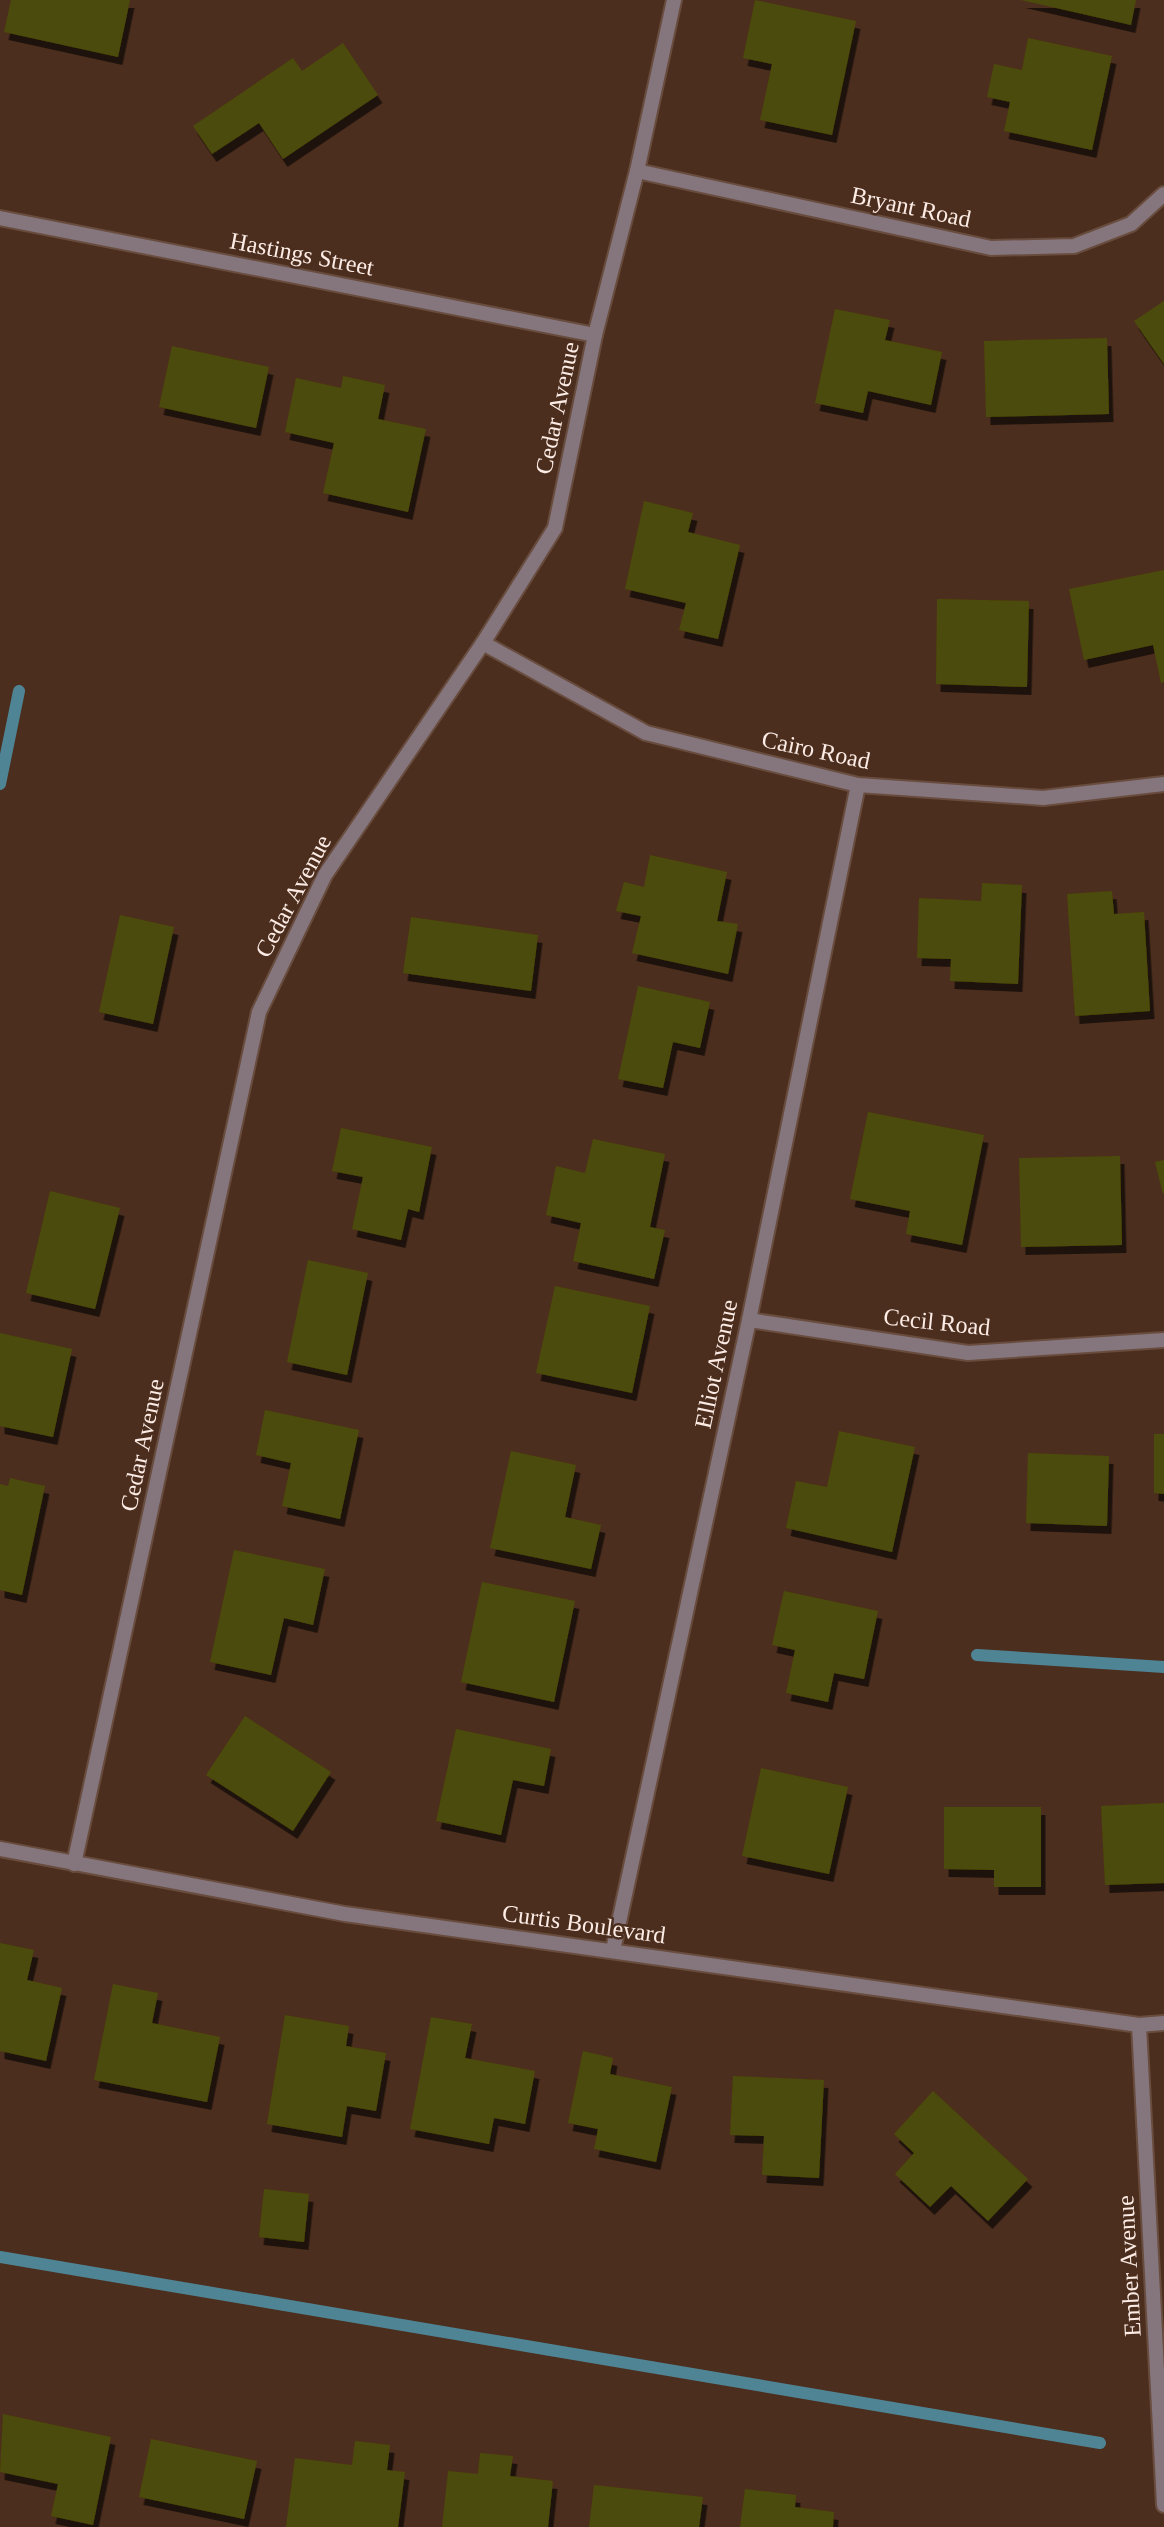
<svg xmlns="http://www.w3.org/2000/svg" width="1164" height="2527" font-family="Georgia,serif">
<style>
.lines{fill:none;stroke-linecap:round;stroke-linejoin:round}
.stream{stroke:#4f8495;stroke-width:12}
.building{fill:#4c4b08;filter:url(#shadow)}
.street-casing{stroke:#684c3e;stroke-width:18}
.street{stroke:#85757d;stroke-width:14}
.labels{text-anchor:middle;stroke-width:5;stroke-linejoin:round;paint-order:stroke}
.street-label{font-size:24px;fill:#fcece5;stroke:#4c2e1e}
</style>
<defs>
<filter id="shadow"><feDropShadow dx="4.5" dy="8" stdDeviation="0" flood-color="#0009"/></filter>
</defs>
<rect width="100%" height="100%" fill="#4c2e1e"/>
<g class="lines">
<g class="stream">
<path d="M0 784 19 691"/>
<path d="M977 1655 1164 1667"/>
<path d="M0 2257 1100 2443"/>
</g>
</g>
<g class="building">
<path d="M11 0H130L118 57 4 32Z"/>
<path d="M755 0 856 21 832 135 760 120 772 64 743 58Z"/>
<path d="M1021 0H1136L1131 25Z"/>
<path d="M1028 38 1112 56 1092 150 1004 131 1010 102 987 97 994 64 1022 70Z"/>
<path d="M343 43 378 95 283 159 259 123 212 154 193 126 293 58 302 71Z"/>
<path d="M1164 301V364L1134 321Z"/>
<path d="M835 309 890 320 885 340 942 352 931 405 868 391 863 413 815 403Z"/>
<path d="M1107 338 1109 414 986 417 984 341Z"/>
<path d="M172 346 269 367 256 428 159 407Z"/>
<path d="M343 376 385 385 378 419 426 429 408 512 323 493 334 443 285 432 296 378 341 388Z"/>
<path d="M644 501 693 513 688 532 740 545 718 639 679 630 686 603 625 589Z"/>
<path d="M1164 570V682L1161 683 1153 645 1084 660 1069 589Z"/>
<path d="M937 599 1029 601 1027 687 936 684Z"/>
<path d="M650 855 727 872 717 921 738 924 728 974 632 953 641 916 616 911 624 882 644 887Z"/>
<path d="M982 883 1022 885 1018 984 950 981 951 959 917 958 919 898 981 901Z"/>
<path d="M1112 891 1114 914 1144 912 1150 1011 1075 1016 1067 894Z"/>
<path d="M120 915 174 927 153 1024 99 1012Z"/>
<path d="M411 917 538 935 531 991 403 973Z"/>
<path d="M638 986 710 1002 700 1048 673 1042 663 1088 618 1079Z"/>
<path d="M868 1112 984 1135 962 1245 906 1234 910 1211 850 1199Z"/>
<path d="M341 1128 432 1147 419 1212 408 1209 401 1240 352 1229 363 1177 332 1171Z"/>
<path d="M593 1139 665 1154 650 1227 665 1230 654 1279 573 1261 581 1223 546 1215 556 1166 585 1173Z"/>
<path d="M1120 1156 1122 1245 1021 1247 1019 1158Z"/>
<path d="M1164 1160V1193L1163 1194 1155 1162Z"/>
<path d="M50 1191 120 1208 95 1309 26 1293Z"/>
<path d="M308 1260 368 1273 347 1375 287 1362Z"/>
<path d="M555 1286 650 1306 632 1393 536 1373Z"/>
<path d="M0 1333 72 1349 53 1437 0 1426Z"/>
<path d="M265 1410 359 1430 340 1519 282 1506 291 1463 256 1455Z"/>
<path d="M839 1431 915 1447 892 1552 786 1528 796 1481 827 1487Z"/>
<path d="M1154 1434H1164V1494L1154 1493Z"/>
<path d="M511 1451 576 1465 565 1517 601 1525 591 1569 490 1548Z"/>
<path d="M1028 1453 1109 1456 1107 1526 1026 1523Z"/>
<path d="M10 1478 45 1486 22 1595 0 1590V1484L8 1486Z"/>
<path d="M234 1550 325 1569 313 1625 284 1618 271 1675 210 1662Z"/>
<path d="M482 1582 575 1601 554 1702 461 1682Z"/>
<path d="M784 1591 878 1611 864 1679 834 1673 828 1702 786 1693 795 1650 772 1645Z"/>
<path d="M245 1716 331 1772 293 1831 206 1775Z"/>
<path d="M456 1729 551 1749 544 1786 513 1780 501 1835 436 1821Z"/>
<path d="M761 1768 848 1787 829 1874 742 1856Z"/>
<path d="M1164 1803V1883L1105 1885 1101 1806Z"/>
<path d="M944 1807H1041V1887H994V1870L944 1869Z"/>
<path d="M0 1943 34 1950 27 1980 62 1988 46 2061 0 2051Z"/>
<path d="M113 1984 158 1993 152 2023 220 2037 207 2102 94 2080Z"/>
<path d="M285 2015 349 2026 346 2046 386 2053 376 2111 347 2106 342 2137 267 2124Z"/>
<path d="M431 2017 472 2024 465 2058 535 2071 525 2124 494 2118 489 2144 410 2129Z"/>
<path d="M583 2051 613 2058 610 2074 672 2087 656 2162 594 2149 598 2129 568 2123Z"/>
<path d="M733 2076 824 2080 819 2178 762 2175 764 2136 730 2135Z"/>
<path d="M933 2091 1028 2179 988 2221 951 2186 930 2207 895 2174 914 2153 894 2134Z"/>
<path d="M264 2189 309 2194 304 2242 259 2237Z"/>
<path d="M3 2414 111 2437 93 2525 51 2516 58 2484 0 2472Z"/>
<path d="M151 2439 257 2461 244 2519 139 2497Z"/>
<path d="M355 2441 390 2445 387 2470 405 2472 398 2527H286L295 2458 352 2465Z"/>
<path d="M480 2453 513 2456 510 2476 553 2481 548 2527H442L448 2471 478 2474Z"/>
<path d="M594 2485 703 2497 699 2527H589Z"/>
<path d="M745 2489 796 2495 795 2507 834 2512 833 2527H740Z"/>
</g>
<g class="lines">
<g class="street-casing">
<g id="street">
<path d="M637 171 991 248 1074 246 1131 224 1164 194"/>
<path d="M0 218 595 335"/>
<path d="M483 643 646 733 858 785 1043 798 1164 784"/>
<path d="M749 1320 968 1353 1164 1340"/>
<path d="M0 1849 345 1914 1139 2025 1164 2023"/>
<path d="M74 1864 259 1012 325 875 483 643 555 528 595 335 637 171 674 0"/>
<path d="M613 1950 749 1320 858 785"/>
<path d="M1139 2025 1164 2505"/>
</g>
</g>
<use href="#street" class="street"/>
</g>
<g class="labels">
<g class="street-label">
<text transform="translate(911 207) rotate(12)" y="8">Bryant Road</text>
<text transform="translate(302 254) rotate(11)" y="8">Hastings Street</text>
<text transform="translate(557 408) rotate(-78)" y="8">Cedar Avenue</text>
<text transform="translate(816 750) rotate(12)" y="8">Cairo Road</text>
<text transform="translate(293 896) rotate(-62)" y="8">Cedar Avenue</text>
<text transform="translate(937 1322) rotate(6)" y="8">Cecil Road</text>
<text transform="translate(716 1364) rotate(-78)" y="8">Elliot Avenue</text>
<text transform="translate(142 1445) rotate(-78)" y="8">Cedar Avenue</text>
<text transform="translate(584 1924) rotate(8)" y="8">Curtis Boulevard</text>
<text transform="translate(1129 2266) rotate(-93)" y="8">Ember Avenue</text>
</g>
</g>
</svg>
